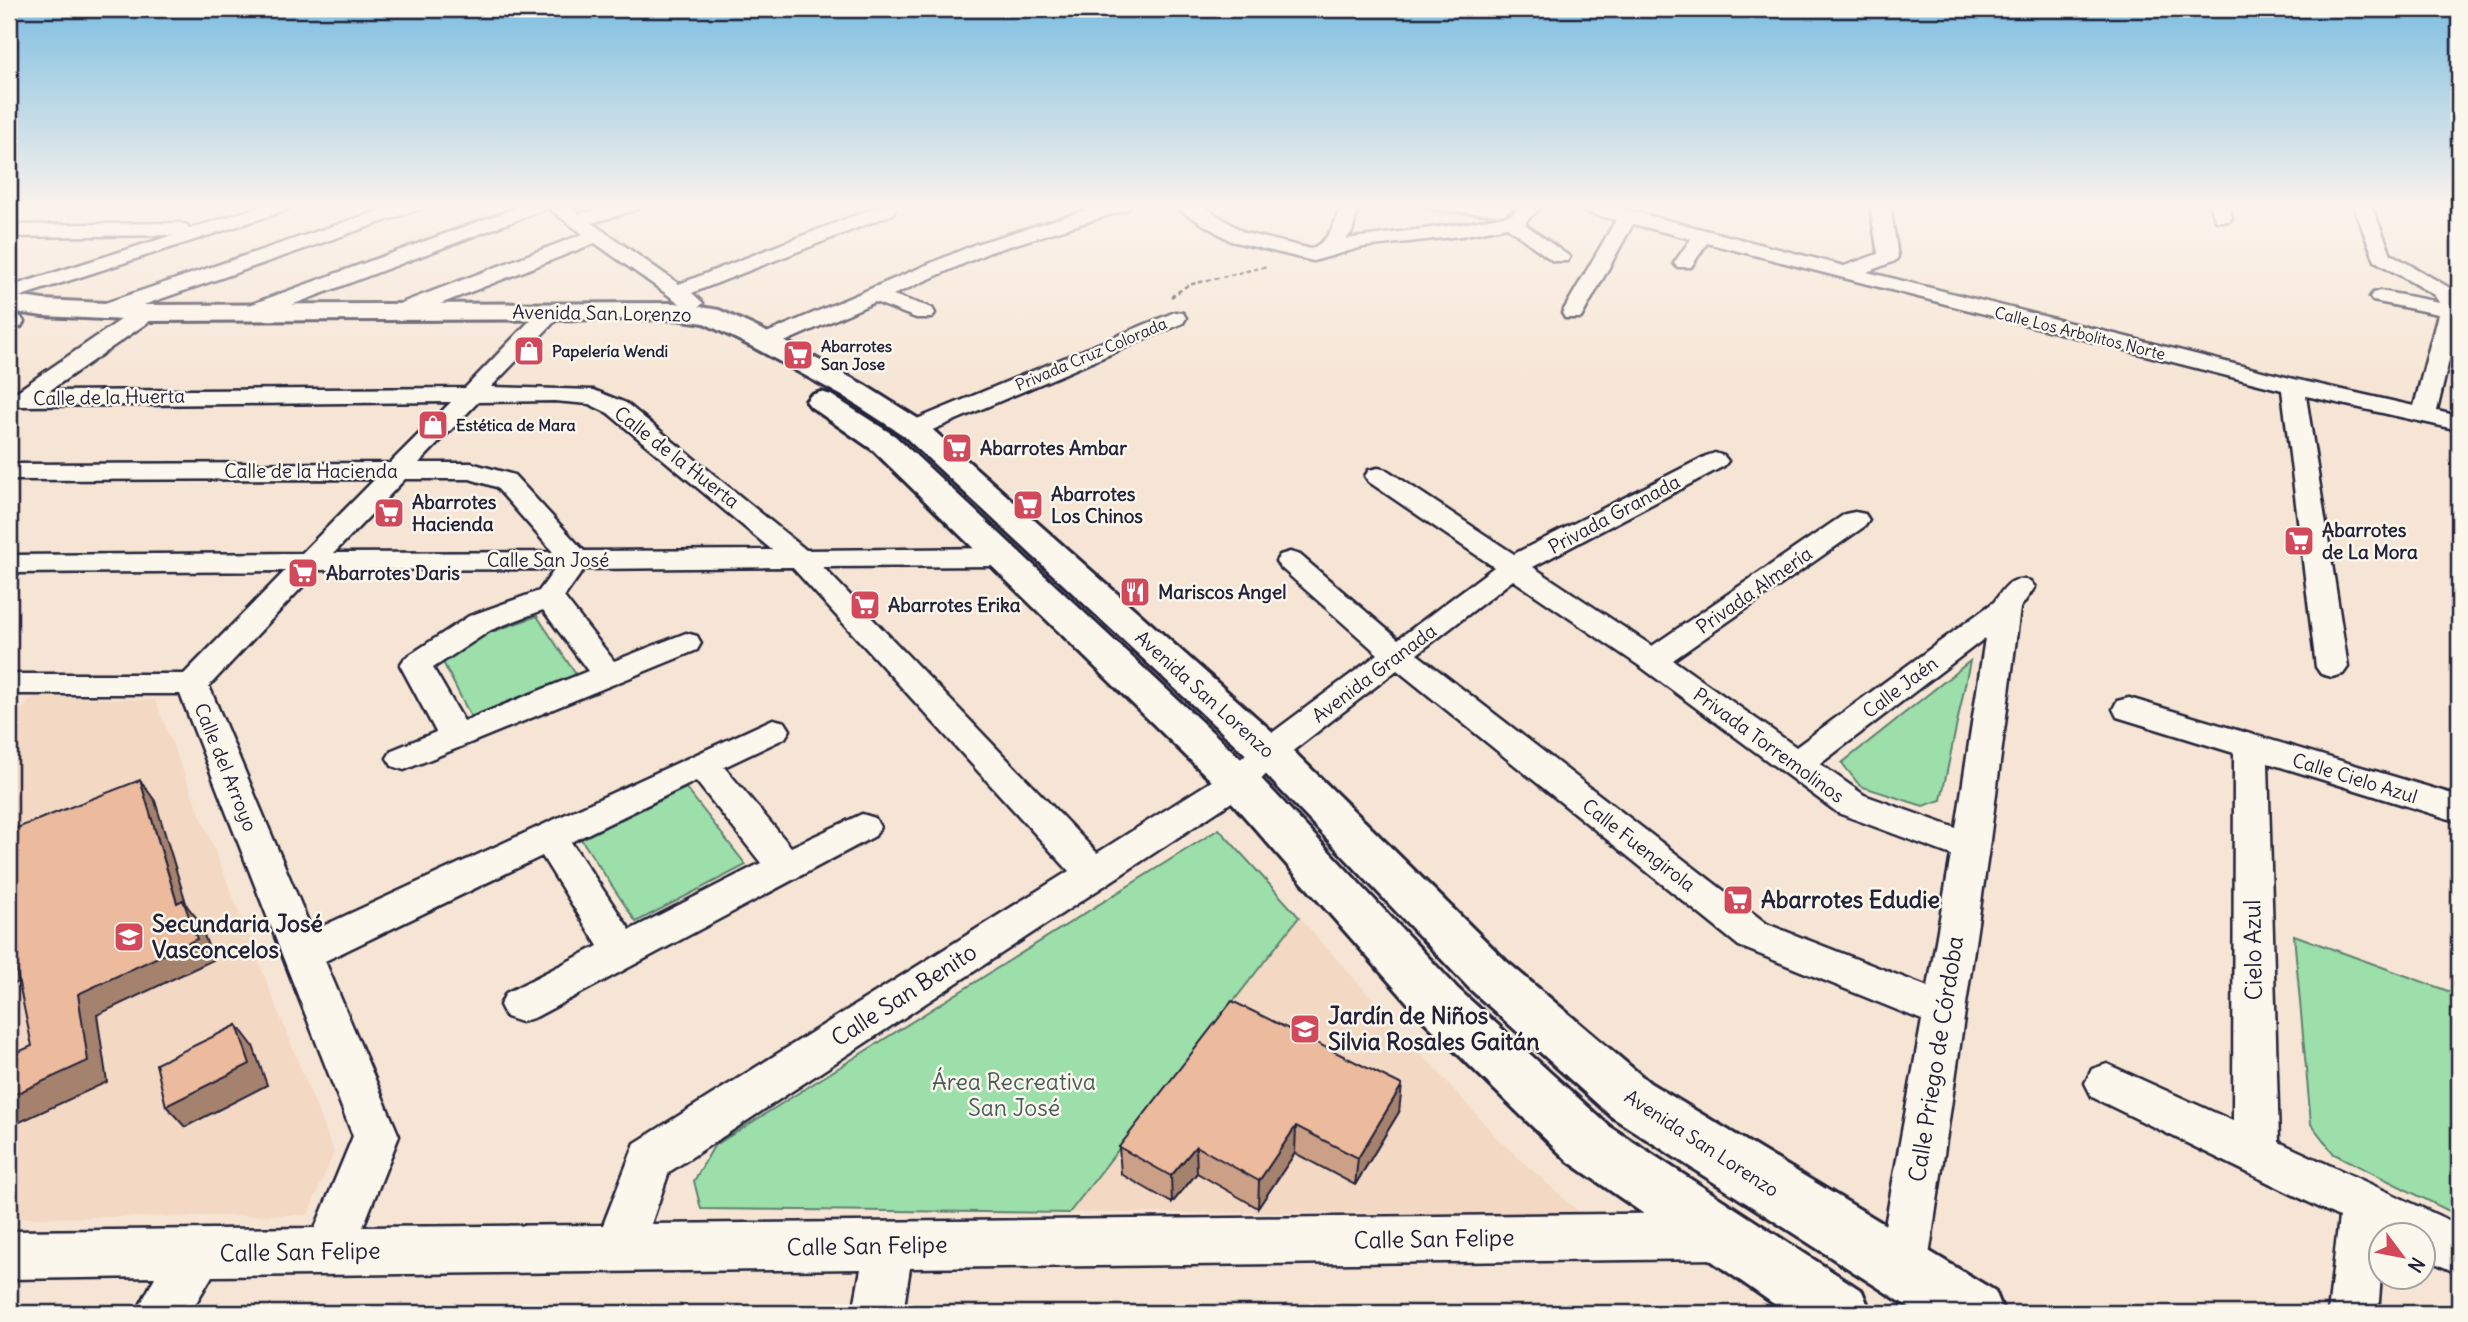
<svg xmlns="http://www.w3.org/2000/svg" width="2468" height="1322" font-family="Delius,sans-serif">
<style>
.built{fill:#f3d8c4}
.green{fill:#9cdfaa;stroke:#5f8072;stroke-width:2}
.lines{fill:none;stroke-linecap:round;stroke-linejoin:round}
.street-casing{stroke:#22223b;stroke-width:5}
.secondary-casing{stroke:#22223b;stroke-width:6}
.path{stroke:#22223b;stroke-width:2.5;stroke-dasharray:4.5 3.5;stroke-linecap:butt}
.street{fill:#fbf7ec;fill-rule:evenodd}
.secondary{fill:#fbf7ec;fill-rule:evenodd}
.wall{fill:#cba087;stroke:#22223b;stroke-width:2}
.shaded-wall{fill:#a5826e;stroke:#22223b;stroke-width:2}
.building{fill:#ecba9d;stroke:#22223b;stroke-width:2}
.labels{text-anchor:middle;stroke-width:5;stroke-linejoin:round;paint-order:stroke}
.far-street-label{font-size:16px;fill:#22223b;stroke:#fbf7ec}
.far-poi-label{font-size:16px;font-weight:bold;fill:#22223b;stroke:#fbf7ec;text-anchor:start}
.street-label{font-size:19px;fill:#22223b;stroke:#fbf7ec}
.poi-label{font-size:19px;font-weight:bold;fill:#22223b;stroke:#fbf7ec;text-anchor:start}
.near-poi-label{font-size:23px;font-weight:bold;fill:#22223b;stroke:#fbf7ec;text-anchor:start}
.near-street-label{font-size:23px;fill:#22223b;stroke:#fbf7ec}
.near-park-label{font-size:23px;fill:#475b5c;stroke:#fbf7ec}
</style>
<rect width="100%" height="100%" fill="#f6e5d4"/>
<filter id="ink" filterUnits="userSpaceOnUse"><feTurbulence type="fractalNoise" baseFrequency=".0143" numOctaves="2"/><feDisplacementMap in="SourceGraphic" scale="14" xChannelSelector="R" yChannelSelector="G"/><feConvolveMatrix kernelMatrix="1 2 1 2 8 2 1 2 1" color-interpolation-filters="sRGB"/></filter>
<g filter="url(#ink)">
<g class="built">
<path d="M34 697 155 700 334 1152 308 1215 9 1218V721Z"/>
<path d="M1299 917 1500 1141 1580 1213H1069Z"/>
</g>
<g class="green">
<path d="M537 616 577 676 472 719 442 660 472 639Z"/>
<path d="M1970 661 1941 800 1923 806 1860 786 1842 763Z"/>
<path d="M686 788 746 865 636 922 581 839Z"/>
<path d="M1219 829 1299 917 1069 1213 701 1209 694 1181 714 1146Z"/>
<path d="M2294 935 2459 995V1216L2334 1154 2311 1124Z"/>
</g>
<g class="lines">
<g class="street-casing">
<g id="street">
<path d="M266 205H293L290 209 9 300V287L173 235 9 237V225L180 223 187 225 189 229Z"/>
<path d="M395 205H422L419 209 109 317H93L90 312 93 307Z"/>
<path d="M524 205H567L580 214 613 205H641L638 209 592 223 679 284 879 206H893L895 210 893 214 692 293 703 303 699 307H685L595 243 407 317H391L388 312 391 307 583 234 548 208 257 318H241L238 313 241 308Z"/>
<path d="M1103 205H1131L1128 209 990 252 893 295 932 308 935 313 932 318H916L875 302 773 347H757L754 342 757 337 976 244Z"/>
<path d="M1171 205 1203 206 1245 233 1311 249C1330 240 1335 224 1341 205H1359L1352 232 1346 239 1461 224 1511 215 1523 205H1538L1540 208 1526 221V225L1570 257 1567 261H1553L1507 227 1461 236 1363 247 1313 261 1231 241Z"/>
<path d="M1425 205H1508L1511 209 1502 215 1434 210Z"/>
<path d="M1571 205H1601L1628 210 1844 266 1878 254 1870 206 1890 205 1898 257 1895 261 1867 272 2294 379 2414 406 2438 314 2373 301 2370 297 2373 293 2380 291 2439 302 2434 295 2375 261 2353 205H2371L2391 254 2448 287 2459 298V317L2437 411 2459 416V430L2306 396 2348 667 2343 674 2332 677 2321 674 2316 667 2282 390 1707 243 1691 267H1677L1674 263 1691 239 1633 224 1581 318H1565L1562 313 1616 220 1574 209Z"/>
<path d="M2210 205H2228L2232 217 2230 221H2216Z"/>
<path d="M551 306 559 307 562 312 559 317 491 387 594 390 626 403 806 550 1003 548 1013 551 1017 557 1013 563 1003 566 823 567 1097 853 1226 772 1257 744 1378 654 1280 567 1276 561 1280 555 1290 552 1300 555 1398 639 1494 567 1369 482 1365 476 1369 470 1378 468 1387 470 1514 554 1706 456 1715 453 1724 456 1728 461 1724 466 1533 567 1652 646 1845 514 1855 512 1865 514 1869 520 1865 526 1673 660 1796 747 1994 602C2005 587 2010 576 2030 581L2035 587 2020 608 1989 848 1927 1270 1919 1287 1902 1294 1885 1287 1877 1270 1922 1020 1739 946 1397 670 1281 760 1250 790 669 1172 651 1224 1719 1213 1736 1220 1743 1236 1736 1252 1719 1259 910 1268 903 1313H853L861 1269 212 1276 190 1313H136L155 1277 9 1279V1231L315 1228 353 1136 180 694H9V674H184L285 571 9 573V555L302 553 375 479 9 480V464L390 463 451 402 21 406 13 404 9 399 13 394 138 308H154L157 313 154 318 49 391 465 388 543 307ZM554 401 589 404 608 413 772 550 584 551 514 475 471 463H419L478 402ZM405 479H470L496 487 553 552 334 553ZM792 567 1069 871 635 1143 603 1225 363 1227 399 1136 325 961 542 856 598 946 506 993 500 1005 506 1017 521 1022 536 1017 875 836 880 827 875 818 862 814 791 847 724 767 785 738 790 730 785 722 773 719 312 931 209 686 318 570 555 569 539 591 469 616 405 658 400 665 436 732 392 750 387 758 392 766 404 770 697 650 701 643 697 636 686 633 614 661 564 597 584 569ZM1513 580 1641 667 1838 813 1951 855 1928 987 1767 924 1417 654ZM543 610 588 671 464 721 433 668 491 630ZM1985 638 1956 828 1864 795 1820 764ZM696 781 761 863 630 930 571 842Z"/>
<path d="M1175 312 1183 313 1186 318 1183 323 923 434 914 436 905 434 902 429 905 424Z"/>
<path d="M13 316 21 317 24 322 21 327 9 330V317Z"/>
<path d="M2129 698 2459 796V822L2268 763 2279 1142 2459 1225V1274L2422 1257V1234H2380L2381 1276 2378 1313H2328L2339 1217 2092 1097 2085 1083 2092 1069 2107 1064 2233 1121 2234 753 2117 717 2113 709 2117 701Z"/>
</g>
</g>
<g class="secondary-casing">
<g id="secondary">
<path d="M9 295 43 300 146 305 676 303 719 310 775 336 866 386 925 423 1284 742 1506 961 1650 1083 1995 1291 2004 1313H1918L1612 1117 1470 989 1254 762 903 435 846 398 755 348 704 323 676 319 146 321 43 316 9 311Z"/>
<path d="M821 392 831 395 895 436 1253 770 1458 989 1609 1126 1862 1291 1871 1313H1787L1569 1162 1422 1019 1223 792 873 450 811 407 806 401 811 395Z"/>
</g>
</g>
<path class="path" d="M1171 297 1188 285 1268 266"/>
<use href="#street" class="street"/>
<use href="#secondary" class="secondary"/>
</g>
<path class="wall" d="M1399 1112 1355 1185 1295 1153 1258 1208 1197 1173 1172 1203 1121 1174 1119 1147Z"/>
<g class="shaded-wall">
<path d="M140 780 155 801 187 906 199 921 213 960 97 1015 107 1082 9 1127V1097L78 994 177 903Z"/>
<path d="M13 955 32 976 9 986V957Z"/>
<path d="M237 1025 253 1046 267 1085 185 1127 166 1106Z"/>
<path d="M1402 1085 1399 1112 1355 1185 1358 1158Z"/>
<path d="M1296 1126 1295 1153 1258 1208 1259 1181Z"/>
<path d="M1196 1146 1197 1173 1172 1203 1171 1176Z"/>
</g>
<g class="building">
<path d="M140 780 177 903 183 900 197 939 78 994 88 1061 9 1097V1056L32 1046 13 955 9 957V831Z"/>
<path d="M1232 1001 1402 1085 1358 1158 1296 1126 1259 1181 1196 1146 1171 1176 1119 1147Z"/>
<path d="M237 1025 250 1064 166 1106 156 1064Z"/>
</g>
</g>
<linearGradient id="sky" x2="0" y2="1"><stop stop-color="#7dbee1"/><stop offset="0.53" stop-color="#fbf3ec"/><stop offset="1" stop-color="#fbf3ec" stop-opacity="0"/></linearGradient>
<rect width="2468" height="390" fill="url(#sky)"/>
<defs>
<g id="shop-square" transform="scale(1.575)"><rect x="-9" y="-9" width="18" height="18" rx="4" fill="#d1495b" stroke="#fbf7ec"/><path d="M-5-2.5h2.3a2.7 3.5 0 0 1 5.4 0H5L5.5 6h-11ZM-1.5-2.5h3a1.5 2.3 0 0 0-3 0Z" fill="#fff"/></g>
<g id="supermarket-square" transform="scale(1.575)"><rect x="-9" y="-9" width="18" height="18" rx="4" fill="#d1495b" stroke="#fbf7ec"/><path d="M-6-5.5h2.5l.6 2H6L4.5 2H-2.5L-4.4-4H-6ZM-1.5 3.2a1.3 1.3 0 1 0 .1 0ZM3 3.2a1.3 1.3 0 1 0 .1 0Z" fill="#fff"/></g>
<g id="restaurant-square" transform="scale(1.575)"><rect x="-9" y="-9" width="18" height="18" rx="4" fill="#d1495b" stroke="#fbf7ec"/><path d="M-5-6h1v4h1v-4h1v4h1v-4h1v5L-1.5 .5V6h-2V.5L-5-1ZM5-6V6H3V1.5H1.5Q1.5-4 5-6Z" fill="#fff"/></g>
<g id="school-square" transform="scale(1.575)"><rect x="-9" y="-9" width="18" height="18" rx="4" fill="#d1495b" stroke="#fbf7ec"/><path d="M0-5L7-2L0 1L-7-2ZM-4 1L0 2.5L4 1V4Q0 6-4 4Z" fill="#fff"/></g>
</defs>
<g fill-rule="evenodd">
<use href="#shop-square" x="529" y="351"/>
<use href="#supermarket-square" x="798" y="355"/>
<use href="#shop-square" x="433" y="425"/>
<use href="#supermarket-square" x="957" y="448"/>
<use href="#supermarket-square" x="1028" y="505"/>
<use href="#supermarket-square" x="389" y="513"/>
<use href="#supermarket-square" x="2299" y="541"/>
<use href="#supermarket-square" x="303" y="573"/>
<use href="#restaurant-square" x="1135" y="592"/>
<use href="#supermarket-square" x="865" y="605"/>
<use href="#supermarket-square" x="1738" y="900"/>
<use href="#school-square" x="129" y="937"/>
<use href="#school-square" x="1305" y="1029"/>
</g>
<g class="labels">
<g class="far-street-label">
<text transform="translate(2080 333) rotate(14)" y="6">Calle Los Arbolitos Norte</text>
<text transform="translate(1091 354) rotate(-23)" y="6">Privada Cruz Colorada</text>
</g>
<g class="far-poi-label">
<text x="821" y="352">Abarrotes<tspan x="821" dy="18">San Jose</tspan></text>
<text x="552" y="357">Papelería Wendi</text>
<text x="456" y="431">Estética de Mara</text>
</g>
<g class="street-label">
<text transform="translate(602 313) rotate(1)" y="7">Avenida San Lorenzo</text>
<text transform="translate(109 397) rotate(-1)" y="7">Calle de la Huerta</text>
<text transform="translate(677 457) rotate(38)" y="7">Calle de la Huerta</text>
<text x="311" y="478">Calle de la Hacienda</text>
<text transform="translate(1614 514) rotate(-28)" y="7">Privada Granada</text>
<text x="548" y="567">Calle San José</text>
<text transform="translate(1754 590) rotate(-35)" y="7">Privada Almería</text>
<text transform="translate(1374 673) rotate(-37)" y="7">Avenida Granada</text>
<text transform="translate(1900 687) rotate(-37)" y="7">Calle Jaén</text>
<text transform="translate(1205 694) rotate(42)" y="7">Avenida San Lorenzo</text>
<text transform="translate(1769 745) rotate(36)" y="7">Privada Torremolinos</text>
<text transform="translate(226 767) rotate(68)" y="7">Calle del Arroyo</text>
<text transform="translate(2355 778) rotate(17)" y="7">Calle Cielo Azul</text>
<text transform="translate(1639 845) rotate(38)" y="7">Calle Fuengirola</text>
<text transform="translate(1702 1143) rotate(33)" y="7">Avenida San Lorenzo</text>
</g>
<g class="poi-label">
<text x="980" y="455">Abarrotes Ambar</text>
<text x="1051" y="501">Abarrotes<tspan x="1051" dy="22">Los Chinos</tspan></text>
<text x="412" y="509">Abarrotes<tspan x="412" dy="22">Hacienda</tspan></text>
<text x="2322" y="537">Abarrotes<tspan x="2322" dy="22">de La Mora</tspan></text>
<text x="326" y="580">Abarrotes Daris</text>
<text x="1158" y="599">Mariscos Angel</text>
<text x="888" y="612">Abarrotes Erika</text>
</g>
<g class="near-poi-label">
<text x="1761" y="908">Abarrotes Edudie</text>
<text x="152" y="932">Secundaria José<tspan x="152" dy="26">Vasconcelos</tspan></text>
<text x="1328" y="1024">Jardín de Niños<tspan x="1328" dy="26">Silvia Rosales Gaitán</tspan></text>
</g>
<g class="near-street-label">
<text transform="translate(2253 950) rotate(-91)" y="8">Cielo Azul</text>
<text transform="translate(904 995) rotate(-33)" y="8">Calle San Benito</text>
<text transform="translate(1936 1059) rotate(-81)" y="8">Calle Priego de Córdoba</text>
<text transform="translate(1434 1239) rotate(-1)" y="8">Calle San Felipe</text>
<text transform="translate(867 1246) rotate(-1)" y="8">Calle San Felipe</text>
<text transform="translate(300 1252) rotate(-1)" y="8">Calle San Felipe</text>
</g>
<g class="near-park-label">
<text x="1014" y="1090">Área Recreativa<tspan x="1014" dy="26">San José</tspan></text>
</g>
</g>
<rect width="2468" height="1322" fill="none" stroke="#fbf7ec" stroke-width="35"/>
<rect x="18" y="18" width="2433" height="1287" fill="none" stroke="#22223b" stroke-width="2.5" filter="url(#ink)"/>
<g transform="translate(2402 1256) rotate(122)"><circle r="33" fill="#fbf7ec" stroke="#a4a2a5" stroke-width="2"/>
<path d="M0-5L12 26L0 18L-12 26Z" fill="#d1495b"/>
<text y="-10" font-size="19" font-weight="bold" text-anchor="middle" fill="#22223b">N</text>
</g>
</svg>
